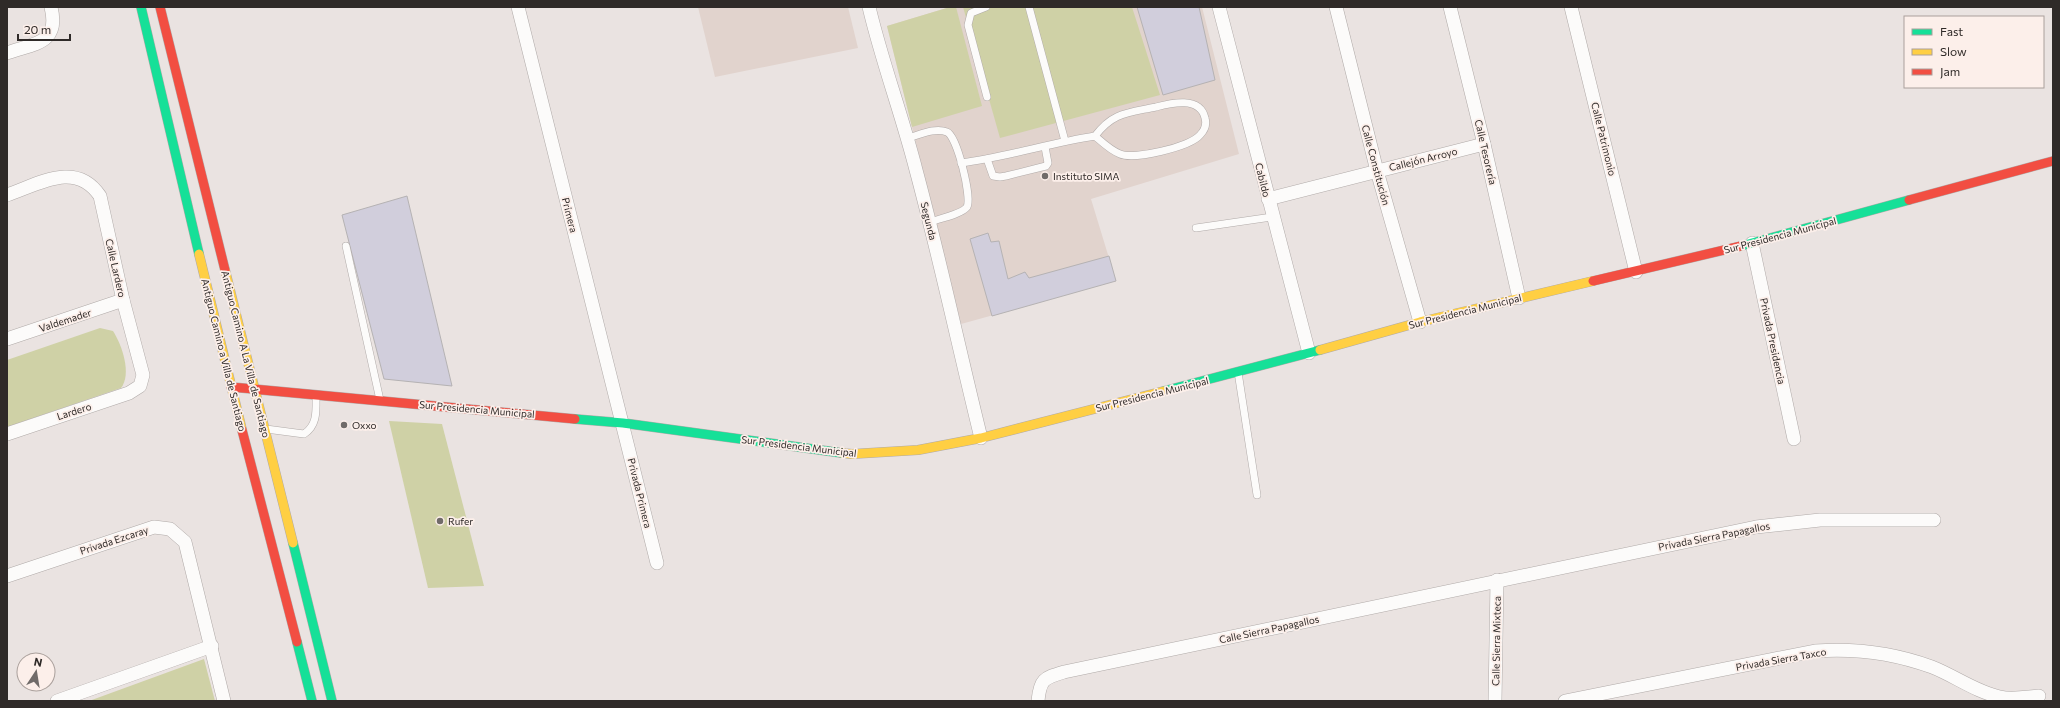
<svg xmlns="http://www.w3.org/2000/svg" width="2060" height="708" font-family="Commissioner,sans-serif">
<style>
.built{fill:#e1d3cd}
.green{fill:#cfd1a6}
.building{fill:#d1cedc;stroke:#b5b2b3}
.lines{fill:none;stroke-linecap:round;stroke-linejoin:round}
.lane-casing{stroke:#b0aaa8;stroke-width:8}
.street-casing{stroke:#b0aaa8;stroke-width:14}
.fast-casing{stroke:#b0aaa8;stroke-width:10}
.slow-casing{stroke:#b0aaa8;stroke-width:10}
.jam-casing{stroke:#b0aaa8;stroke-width:10}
.lane{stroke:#fcfbfa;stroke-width:7}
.street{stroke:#fcfbfa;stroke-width:13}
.fast{stroke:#16e098;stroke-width:9}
.slow{stroke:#ffcf43;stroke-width:9}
.jam{stroke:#f24e42;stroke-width:9}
.poi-dot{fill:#706b69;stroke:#fcefea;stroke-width:1.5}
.labels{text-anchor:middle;stroke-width:3.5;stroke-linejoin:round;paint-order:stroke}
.street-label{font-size:10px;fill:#2f2a28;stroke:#fcefea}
.poi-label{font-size:10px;fill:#2f2a28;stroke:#fcefea;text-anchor:start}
</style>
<rect width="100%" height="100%" fill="#eae3e1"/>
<g class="built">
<path d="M698 7H848L858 48 715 77Z"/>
<path d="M950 7H1202L1239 154 1091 199 1116 281 961 324 887 26Z"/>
</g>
<g class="green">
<path d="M950 7H956L982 106 912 127 887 26Z"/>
<path d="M963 7H1132L1160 95 1000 138Z"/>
<path d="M100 328 113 331C122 345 132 374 121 388L7 427V360Z"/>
<path d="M389 421 442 424 484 586 428 588Z"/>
<path d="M204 659 215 701H89Z"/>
</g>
<g class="building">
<path d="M1137 7H1199L1215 80 1163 95Z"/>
<path d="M407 196 452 386 384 379 342 215Z"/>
<path d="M988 233 991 242 999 241 1008 279 1025 272 1029 278 1109 256 1116 281 992 316 970 239Z"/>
</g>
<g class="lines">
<g class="lane-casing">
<g id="lane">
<path d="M986 7 971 13 968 25 987 97"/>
<path d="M1029 7 1065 141"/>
<path d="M908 138C919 135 935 127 947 132 957 136 972 197 967 207 962 214 938 219 930 222"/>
<path d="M987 159 993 176 1000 177 1006 176 1046 166 1048 163 1045 147"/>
<path d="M961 163C1006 157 1050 143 1095 136 1113 112 1128 113 1156 107 1171 103 1200 96 1205 118 1207 125 1205 130 1200 135 1190 147 1134 160 1120 154 1110 150 1103 143 1095 136"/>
<path d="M1196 228 1272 217"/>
<path d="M346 246 380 400"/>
<path d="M1238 372 1257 495"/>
<path d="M266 429 304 434C318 425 316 410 316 395"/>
</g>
</g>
<g class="street-casing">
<g id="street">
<path d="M518 7 657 563"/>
<path d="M869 7C882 62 902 115 916 170 940 259 959 349 981 438"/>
<path d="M1219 7 1309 353"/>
<path d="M1336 7 1377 171 1420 322"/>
<path d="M1450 7 1484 144 1519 298"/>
<path d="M1571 7 1636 272"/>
<path d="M7 53C35 43 60 44 51 7"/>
<path d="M7 195C39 184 76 160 100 196L123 300 143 375 140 386 129 393 7 434"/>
<path d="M1268 199 1484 144"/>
<path d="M1752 243 1794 439"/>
<path d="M7 339 123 300"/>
<path d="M7 576 154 527 170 529 185 542 224 701"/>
<path d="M57 701 212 646"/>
<path d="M1038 701C1040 679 1044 678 1064 672L1756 527 1820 520H1934"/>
<path d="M1495 701 1497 580"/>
<path d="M1565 701 1815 651C1856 648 1894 653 1932 667 1955 676 1976 692 2000 697 2012 700 2026 697 2039 696"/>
</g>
</g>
<g class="fast-casing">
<g id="fast">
<path d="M141 7 199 254"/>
<path d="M1741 246 1909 200"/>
<path d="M1164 391 1320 350"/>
<path d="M575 419 623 423 842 453"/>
<path d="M293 543 332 701"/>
<path d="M297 642 312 701"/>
</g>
</g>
<g class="slow-casing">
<g id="slow">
<path d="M199 254 242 430"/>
<path d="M225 270 293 543"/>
<path d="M1320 350 1420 322 1593 281"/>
<path d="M842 453 852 454 918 450 981 438 1164 391"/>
</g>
</g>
<g class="jam-casing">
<g id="jam">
<path d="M160 7 225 270"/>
<path d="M1909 200 2053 161"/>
<path d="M1593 281 1741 246"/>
<path d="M231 387 575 419"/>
<path d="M242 430 297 642"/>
</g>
</g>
<use href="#lane" class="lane"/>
<use href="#street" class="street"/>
<use href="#fast" class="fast"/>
<use href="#slow" class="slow"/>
<use href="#jam" class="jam"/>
</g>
<g class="poi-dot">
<circle cx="1045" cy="176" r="4"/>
<circle cx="344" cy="425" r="4"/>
<circle cx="440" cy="521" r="4"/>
</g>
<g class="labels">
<g class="street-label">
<text transform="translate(1604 139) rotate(76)" y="4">Calle Patrimonio</text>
<text transform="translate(1486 152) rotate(77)" y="4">Calle Tesorería</text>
<text transform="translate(1423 159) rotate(-14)" y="4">Callejón Arroyo</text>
<text transform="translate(1376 165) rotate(75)" y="4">Calle Constitución</text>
<text transform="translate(1263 180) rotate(76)" y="4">Cabildo</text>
<text transform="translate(570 215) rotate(76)" y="4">Primera</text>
<text transform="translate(929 221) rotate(76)" y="4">Segunda</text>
<text transform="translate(1780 235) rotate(-15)" y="4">Sur Presidencia Municipal</text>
<text transform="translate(116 268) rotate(77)" y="4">Calle Lardero</text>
<text transform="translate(1465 311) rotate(-14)" y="4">Sur Presidencia Municipal</text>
<text transform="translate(65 320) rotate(-18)" y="4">Valdemader</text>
<text transform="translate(1773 341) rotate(78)" y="4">Privada Presidencia</text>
<text transform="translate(246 354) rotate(76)" y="4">Antiguo Camino A La Villa de Santiago</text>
<text transform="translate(224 355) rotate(76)" y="4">Antiguo Camino a Villa de Santiago</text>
<text transform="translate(1152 394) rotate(-14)" y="4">Sur Presidencia Municipal</text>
<text transform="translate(477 409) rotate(5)" y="4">Sur Presidencia Municipal</text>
<text transform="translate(74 411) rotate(-18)" y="4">Lardero</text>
<text transform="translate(799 446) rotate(7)" y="4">Sur Presidencia Municipal</text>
<text transform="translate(640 493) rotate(76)" y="4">Privada Primera</text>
<text transform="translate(1714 536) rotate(-11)" y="4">Privada Sierra Papagallos</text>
<text transform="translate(114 540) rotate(-18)" y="4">Privada Ezcaray</text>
<text transform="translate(1269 629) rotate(-12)" y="4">Calle Sierra Papagallos</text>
<text transform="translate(1496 641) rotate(-89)" y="4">Calle Sierra Mixteca</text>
<text transform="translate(1781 659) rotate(-10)" y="4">Privada Sierra Taxco</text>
</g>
<g class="poi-label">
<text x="1053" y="180">Instituto SIMA</text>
<text x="352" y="429">Oxxo</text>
<text x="448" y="525">Rufer</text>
</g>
</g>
<rect width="2060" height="708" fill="none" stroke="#2f2a28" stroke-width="16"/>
<rect x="1904" y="16" width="140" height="72" fill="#fcefea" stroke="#aaa09c"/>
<rect x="1912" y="29" width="20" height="6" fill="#16e098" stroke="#aaa09c"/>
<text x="1940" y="36" font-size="12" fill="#2f2a28">Fast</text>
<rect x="1912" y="49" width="20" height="6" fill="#ffcf43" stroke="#aaa09c"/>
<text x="1940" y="56" font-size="12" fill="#2f2a28">Slow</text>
<rect x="1912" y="69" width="20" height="6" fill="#f24e42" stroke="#aaa09c"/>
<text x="1940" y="76" font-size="12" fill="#2f2a28">Jam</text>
<g transform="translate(36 672) rotate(12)"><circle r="19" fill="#fcefea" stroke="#aaa09c"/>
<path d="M0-3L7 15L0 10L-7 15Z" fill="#706b69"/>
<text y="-6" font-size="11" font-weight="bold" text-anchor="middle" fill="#2f2a28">N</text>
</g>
<path d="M18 34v6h52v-6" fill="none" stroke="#2f2a28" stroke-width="2"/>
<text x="24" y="34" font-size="12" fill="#2f2a28" stroke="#fcefea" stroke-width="3" paint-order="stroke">20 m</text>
</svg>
